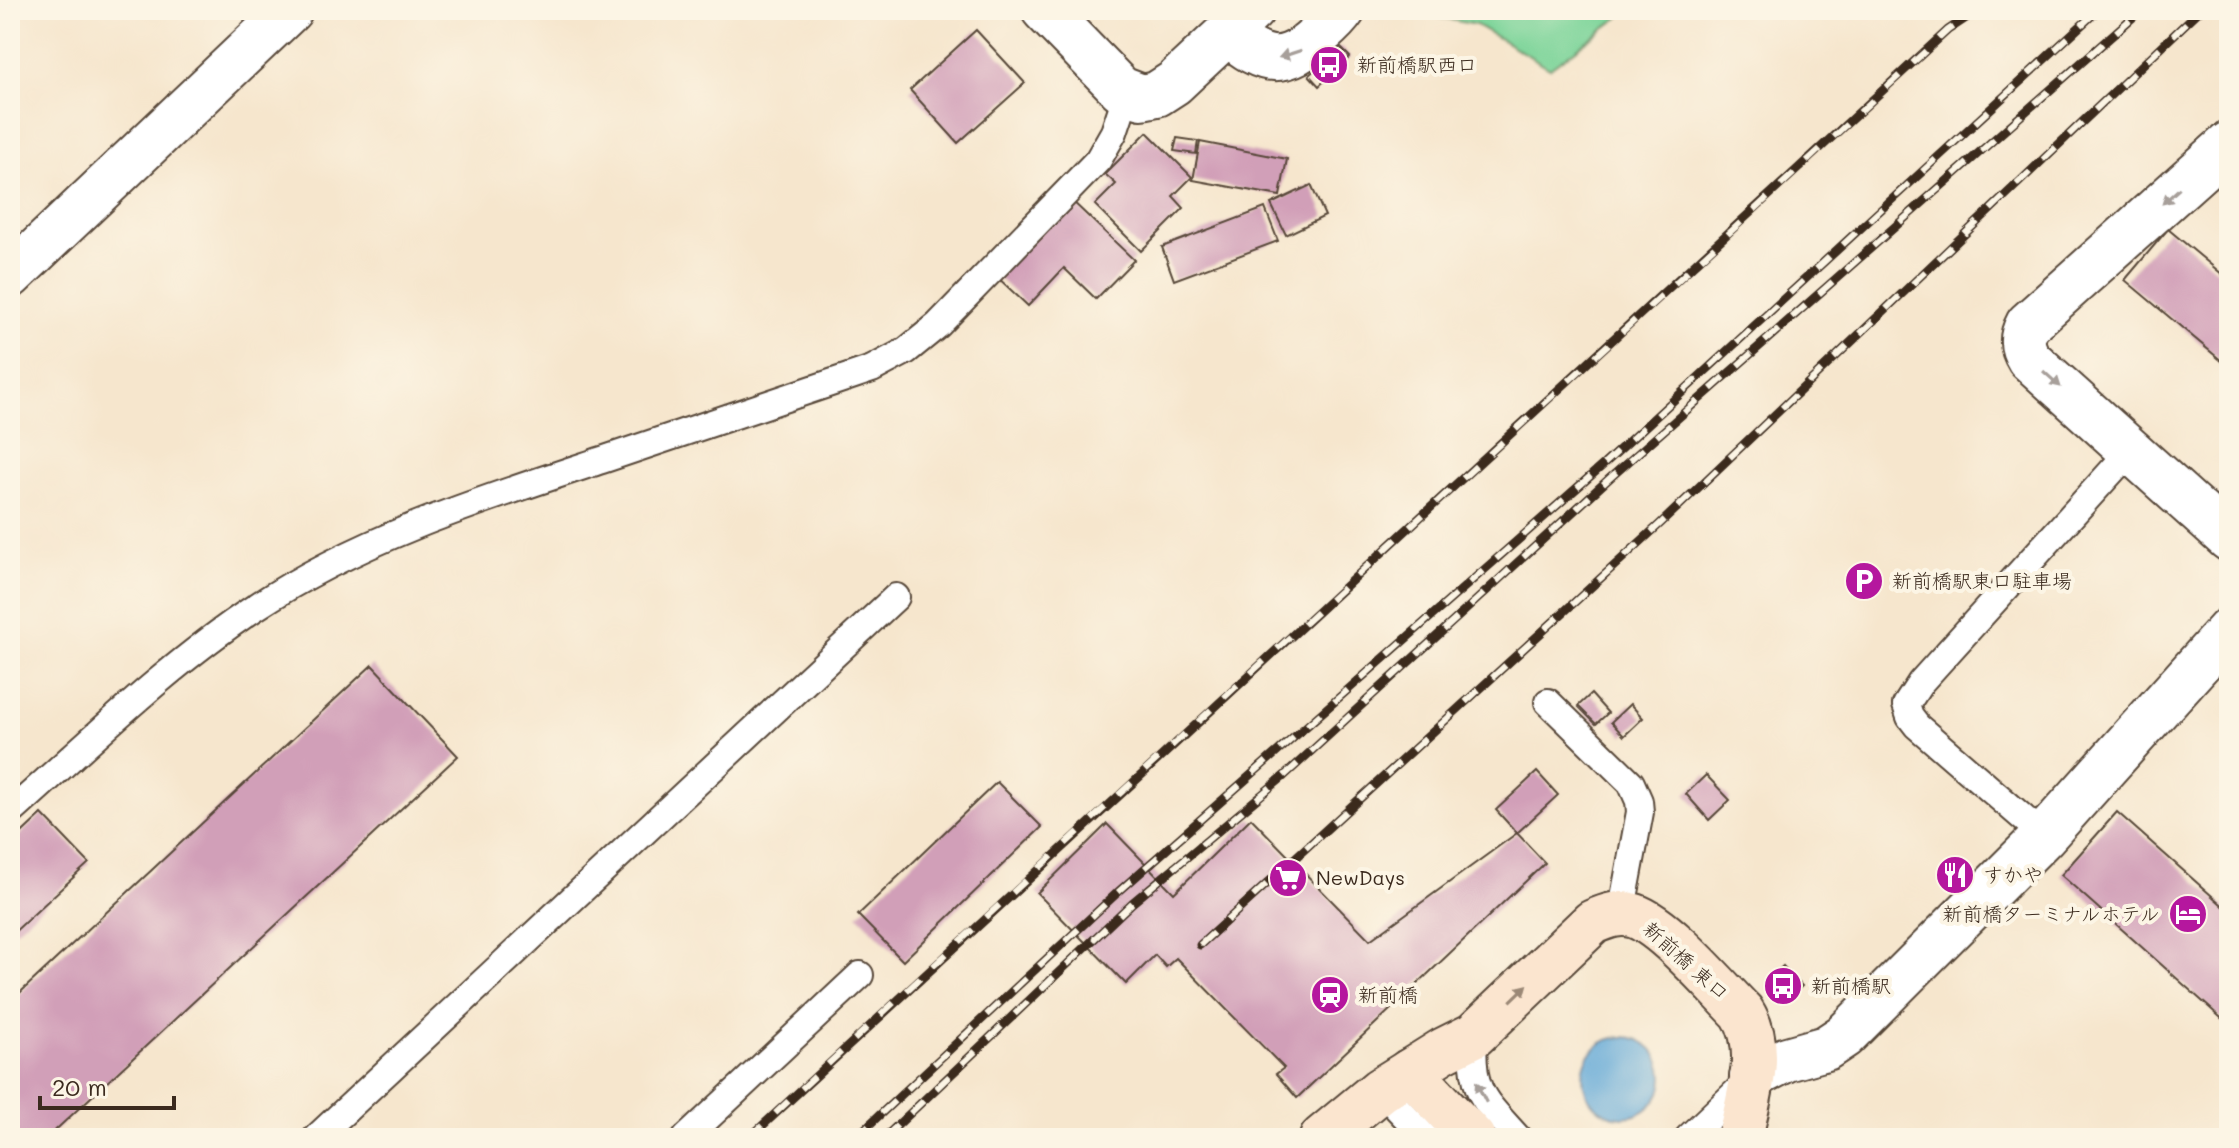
<svg xmlns="http://www.w3.org/2000/svg" width="2239" height="1148" font-family="Mali,'Klee One',sans-serif">
<style>
.green{fill:#7bd499;stroke:#5b7f5c;stroke-width:2}
.water{fill:#61a7d7;stroke:#4e687a;stroke-width:2}
.building{fill:#d19fb8}
.lines{fill:none;stroke-linecap:round;stroke-linejoin:round}
.service-casing{stroke:#574638;stroke-width:30}
.minor-casing{stroke:#574638;stroke-width:48}
.tertiary-casing{stroke:#574638;stroke-width:48}
.secondary-casing{stroke:#574638;stroke-width:48}
.service{stroke:#fff;stroke-width:26}
.minor{stroke:#fff;stroke-width:44}
.tertiary{stroke:#fff;stroke-width:44}
.secondary{stroke:#fbe5cf;stroke-width:44}
.rail-casing{stroke:#3b2a1e;stroke-width:9}
.rail{stroke:#fcf5e5;stroke-width:6;stroke-dasharray:18;stroke-linecap:butt}
.oneway{fill:#a79f9a}
.oneway2{fill:#9b8876}
.labels{text-anchor:middle;stroke-width:8;stroke-linejoin:round;paint-order:stroke}
.poi-label{font-size:20px;fill:#3b2a1e;stroke:#fcf5e5;text-anchor:start}
.street-label{font-size:20px;fill:#3b2a1e;stroke:#fcf5e5}
</style>
<rect width="100%" height="100%" fill="#fcf5e5"/>
<filter id="ink" filterUnits="userSpaceOnUse"><feTurbulence type="fractalNoise" baseFrequency=".0125" numOctaves="2"/><feDisplacementMap in="SourceGraphic" scale="16" xChannelSelector="R" yChannelSelector="G"/><feConvolveMatrix kernelMatrix="1 2 1 2 8 2 1 2 1" color-interpolation-filters="sRGB"/></filter>
<filter id="wash" filterUnits="userSpaceOnUse"><feTurbulence type="fractalNoise" baseFrequency=".006" numOctaves="4" result="noise"/><feDisplacementMap in="SourceGraphic" scale="32" xChannelSelector="R" yChannelSelector="G"/><feGaussianBlur stdDeviation="1.8" result="paint"/><feColorMatrix in="noise" values="0 0 0 0 0 0 0 0 0 0 0 0 0 0 0 0 0 1.4 0 .05"/><feComposite in="paint" operator="in"/></filter>
<g filter="url(#wash)">
<rect width="100%" height="100%" fill="#f6e6cd"/>
<path class="green" d="M1416 10H1629L1550 68 1476 25 1422 14Z"/>
<circle class="water" cx="1623" cy="1077" r="40"/>
<g id="blocks">
<g class="building">
<path d="M976 30 1025 83 958 143 910 90Z"/>
<path d="M1340 47 1350 57 1319 86 1309 75Z"/>
<path d="M1147 132 1192 177 1173 196 1184 208 1141 251 1095 205 1116 184 1105 174Z"/>
<path d="M1177 138 1198 141 1196 154 1174 151Z"/>
<path d="M1200 142 1287 159 1280 196 1193 180Z"/>
<path d="M1311 185 1325 216 1286 235 1271 204Z"/>
<path d="M1068 197 1134 260 1096 299 1064 268 1028 306 994 274Z"/>
<path d="M1265 208 1278 241 1174 280 1162 247Z"/>
<path d="M2168 229 2229 280V367L2125 280Z"/>
<path d="M372 665 458 756 47 1138H10V1002Z"/>
<path d="M1591 694 1608 713 1596 724 1578 706Z"/>
<path d="M1630 704 1643 718 1624 736 1611 722Z"/>
<path d="M1537 772 1558 795 1517 833 1496 810Z"/>
<path d="M1706 775 1730 800 1709 820 1686 794Z"/>
<path d="M997 782 1042 827 903 961 858 915Z"/>
<path d="M2117 812 2229 911V1025L2061 875Z"/>
<path d="M42 814 89 863 10 936V844Z"/>
<path d="M1251 818 1370 940 1517 833 1545 863 1297 1098 1276 1074 1284 1068 1176 958 1166 967 1155 955 1126 984 1037 893 1107 824 1174 893Z"/>
<path d="M1783 966 1802 986 1791 997 1772 976Z"/>
</g>
</g>
</g>
<g filter="url(#ink)">
<use href="#blocks" fill-opacity="0" stroke="#574638" stroke-width="2"/>
<g class="lines">
<g class="service-casing">
<g id="service">
<path d="M1548 702 1631 783 1639 801 1640 812 1621 914"/>
<path d="M10 813C90 742 167 666 256 607 360 538 484 499 602 460 692 430 782 399 872 369L906 351 938 325 1098 160 1114 132 1122 108 1142 97"/>
<path d="M2044 836 1917 726 1910 717 1906 705 1921 682 2131 450"/>
<path d="M1474 1035C1470 1091 1482 1098 1518 1138"/>
<path d="M1380 1090 1426 1138"/>
<path d="M316 1138 896 597"/>
<path d="M686 1138 860 975"/>
<path d="M1688 1138 1750 1079"/>
</g>
</g>
<g class="minor-casing">
<g id="minor">
<path d="M1228 33C1264 65 1286 68 1321 33 1329 26 1337 19 1343 10"/>
<path d="M2229 144 2028 324C2021 337 2021 346 2029 359L2229 539"/>
<path d="M10 276 290 10"/>
<path d="M1752 1077 1787 1059 1826 1048 1844 1036 2044 836 2229 630"/>
</g>
</g>
<g class="tertiary-casing">
<path id="tertiary" d="M1044 10 1121 89 1142 97 1157 94 1174 83 1252 10"/>
</g>
<g class="secondary-casing">
<g id="secondary">
<path d="M1410 1071 1473 1138"/>
<path d="M1322 1138 1380 1090 1444 1050 1474 1035 1593 922C1607 916 1620 911 1635 916 1666 927 1717 987 1742 1012 1766 1049 1748 1097 1740 1138"/>
</g>
</g>
<use href="#service" class="service"/>
<use href="#minor" class="minor"/>
<use href="#tertiary" class="tertiary"/>
<use href="#secondary" class="secondary"/>
<g class="rail-casing">
<g id="rail">
<path d="M1200 945 1661 523 2200 10"/>
<path d="M749 1138C1146 766 1550 401 1948 30L1978 10"/>
<path d="M855 1138 1117 893 1603 465 2098 10"/>
<path d="M884 1138 1132 903 1284 776 1611 477 2141 10"/>
</g>
</g>
<use href="#rail" class="rail"/>
</g>
<defs><path id="oneway-solid" d="M-6-.8H1V-3.2L6.5 0L1 3.2V.8H-6Z" transform="scale(2)"/></defs>
<g class="oneway">
<use href="#oneway-solid" transform="translate(1290 54) rotate(162)"/>
<use href="#oneway-solid" transform="translate(2171 196) rotate(138)"/>
<use href="#oneway-solid" transform="translate(2052 379) rotate(42)"/>
<use href="#oneway-solid" transform="translate(1481 1092) rotate(-117)"/>
</g>
<use class="oneway2" href="#oneway-solid" transform="translate(1519 993) rotate(-44)"/>
</g>
<defs>
<g id="bus-disc" transform="scale(2)"><circle r="9.5" fill="#b5179e" stroke="#fcf5e5"/><path d="M-5-6H5V4H4V6H2V4H-2V6H-4V4H-5ZM-3.5-4V0h7V-4ZM-3.5 1.2v1.5H-2V1.2ZM2 1.2v1.5H3.5V1.2Z" fill="#fff"/></g>
<g id="parking-disc" transform="scale(2)"><circle r="9.5" fill="#b5179e" stroke="#fcf5e5"/><path d="M-3.5-5.5H1a3.5 3.5 0 0 1 0 7H-1V5.5H-3.5ZM-1-3.4V-.6H.8a1.4 1.4 0 0 0 0-2.8Z" fill="#fff"/></g>
<g id="restaurant-disc" transform="scale(2)"><circle r="9.5" fill="#b5179e" stroke="#fcf5e5"/><path d="M-5-6h1v4h1v-4h1v4h1v-4h1v5L-1.5 .5V6h-2V.5L-5-1ZM5-6V6H3V1.5H1.5Q1.5-4 5-6Z" fill="#fff"/></g>
<g id="supermarket-disc" transform="scale(2)"><circle r="9.5" fill="#b5179e" stroke="#fcf5e5"/><path d="M-6-5.5h2.5l.6 2H6L4.5 2H-2.5L-4.4-4H-6ZM-1.5 3.2a1.3 1.3 0 1 0 .1 0ZM3 3.2a1.3 1.3 0 1 0 .1 0Z" fill="#fff"/></g>
<g id="hotel-disc" transform="scale(2)"><circle r="9.5" fill="#b5179e" stroke="#fcf5e5"/><path d="M-6-4.5h1.5V1H6V5H4.5V3h-9V5H-6ZM-4 0a1.8 1.8 0 1 1 3.6 0ZM.5 0V-2.5h3Q6-2.5 6 0Z" fill="#fff"/></g>
<g id="station-disc" transform="scale(2)"><circle r="9.5" fill="#b5179e" stroke="#fcf5e5"/><path d="M-3-6H3Q5-6 5-4V2Q5 4 3 4L4.5 6H3L1.5 4h-3L-3 6H-4.5L-3 4Q-5 4-5 2V-4Q-5-6-3-6ZM-3.5-4v3h7v-3ZM-3.5 1v1.5H-2V1ZM2 1v1.5H3.5V1Z" fill="#fff"/></g>
</defs>
<g fill-rule="evenodd">
<use href="#bus-disc" x="1329" y="65"/>
<use href="#parking-disc" x="1864" y="581"/>
<use href="#restaurant-disc" x="1955" y="875"/>
<use href="#supermarket-disc" x="1288" y="878"/>
<use href="#hotel-disc" x="2188" y="914"/>
<use href="#bus-disc" x="1783" y="986"/>
<use href="#station-disc" x="1330" y="995"/>
</g>
<g class="labels">
<g class="poi-label">
<text x="1357" y="72">新前橋駅西口</text>
<text x="1892" y="588">新前橋駅東口駐車場</text>
<text x="1983" y="882">すかや</text>
<text x="1316" y="885">NewDays</text>
<text x="2160" y="921" text-anchor="end">新前橋ターミナルホテル</text>
<text x="1811" y="993">新前橋駅</text>
<text x="1358" y="1002">新前橋</text>
</g>
<g class="street-label">
<text transform="translate(1686 961) rotate(42)" y="7">新前橋 東口</text>
</g>
</g>
<rect width="2239" height="1148" fill="none" stroke="#fcf5e5" stroke-width="40"/>
<path d="M40 1096v12h134v-12" fill="none" stroke="#3b2a1e" stroke-width="4"/>
<text x="52" y="1096" font-size="24" fill="#3b2a1e" stroke="#fcf5e5" stroke-width="6" paint-order="stroke">20 m</text>
</svg>
